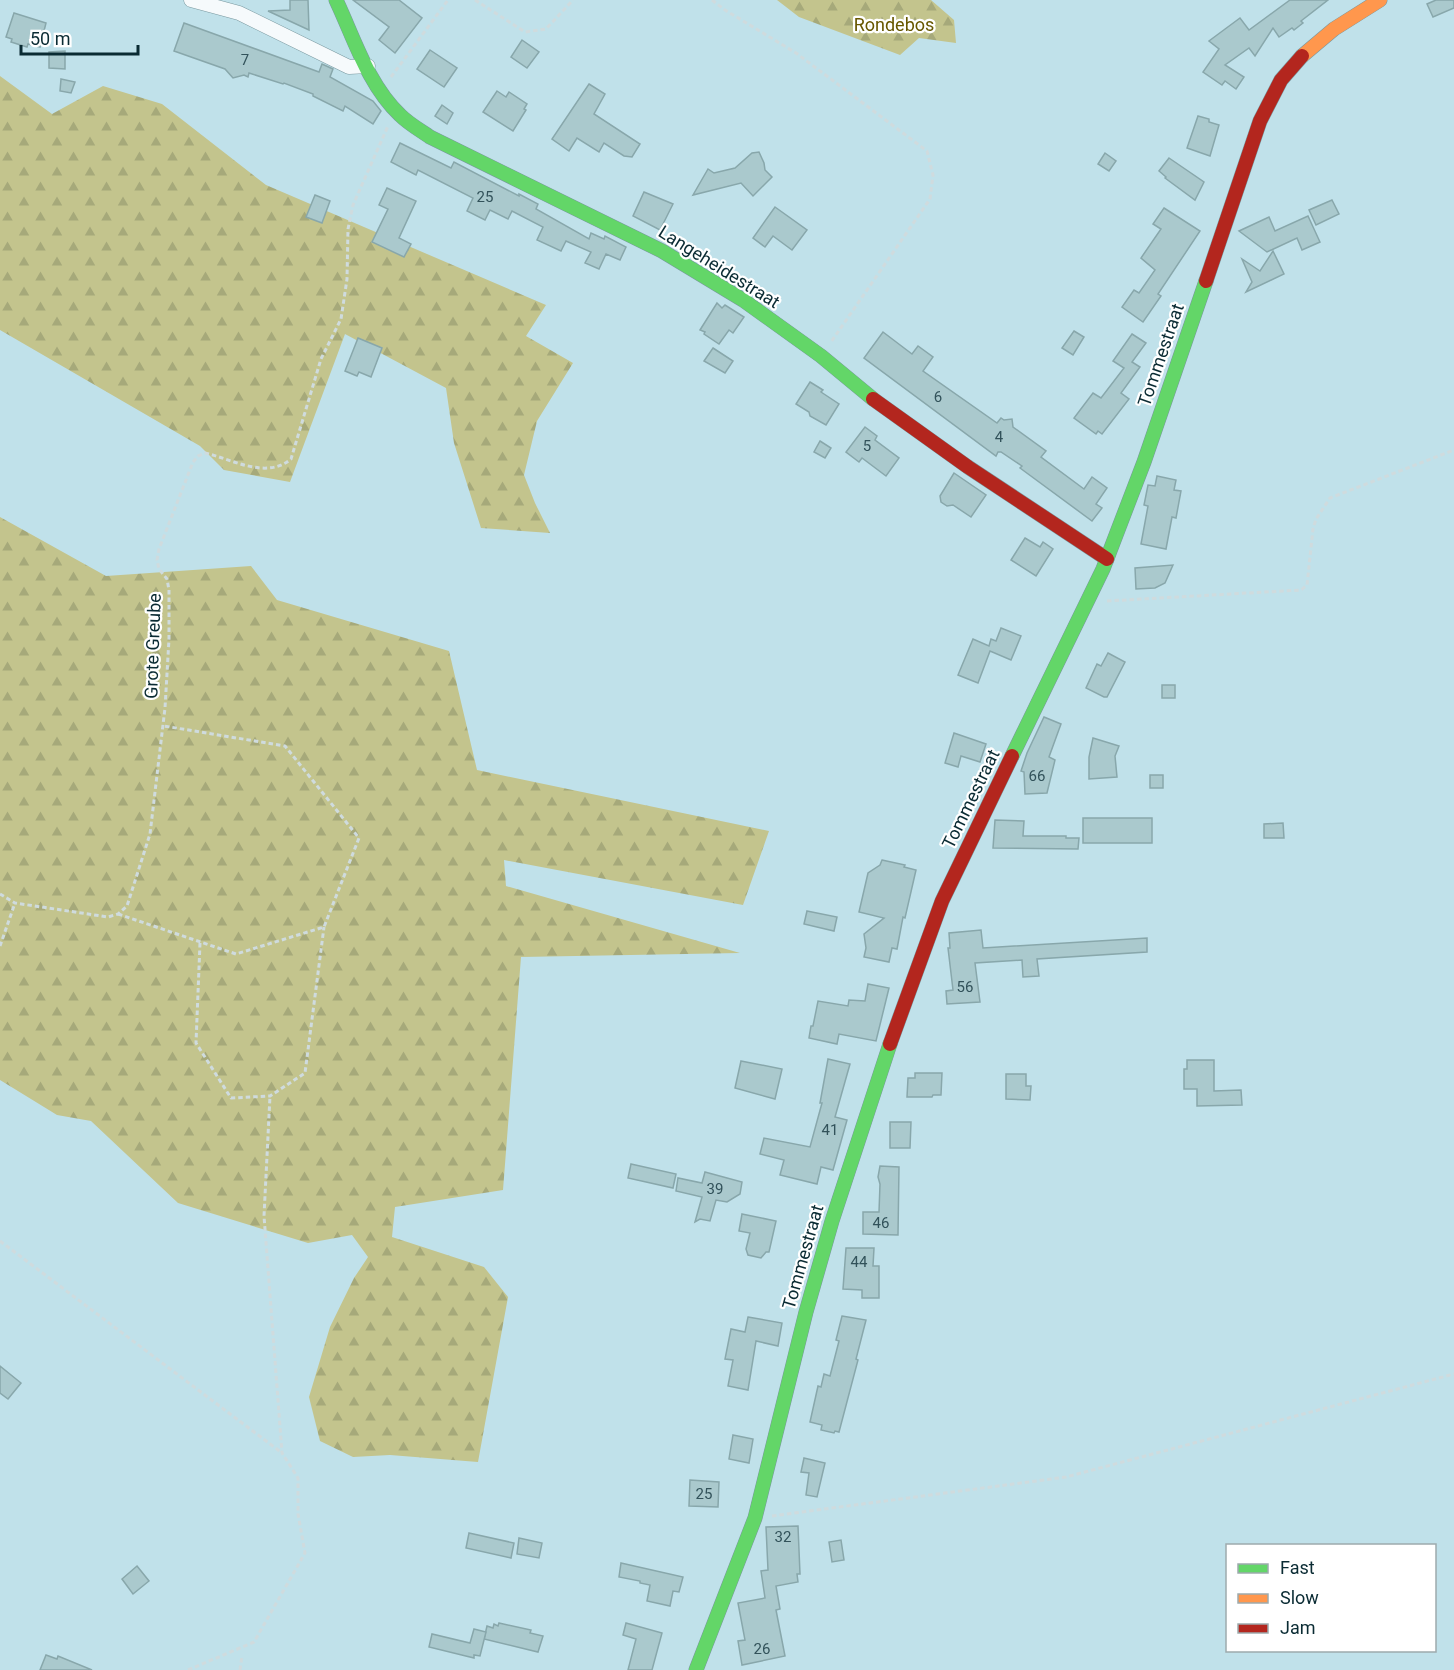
<svg xmlns="http://www.w3.org/2000/svg" width="1454" height="1670" font-family="Roboto,sans-serif">
<style>
.forest{fill:url(#forest-firs)}
.building{fill:#aac9cd;stroke:#88a7ab;stroke-width:1.5}
.lines{fill:none;stroke-linecap:round;stroke-linejoin:round}
.street-casing{stroke:#79989f;stroke-width:15}
.fast-casing{stroke:#79989f;stroke-width:15}
.slow-casing{stroke:#79989f;stroke-width:15}
.jam-casing{stroke:#79989f;stroke-width:15}
.path{stroke:#cfdbde;stroke-width:3;stroke-dasharray:4.5 3;stroke-linecap:butt}
.street{stroke:#f6fafc;stroke-width:14}
.fast{stroke:#63d668;stroke-width:14}
.slow{stroke:#ff974d;stroke-width:14}
.jam{stroke:#b3261e;stroke-width:14}
.labels{text-anchor:middle;stroke-width:4.5;stroke-linejoin:round;paint-order:stroke}
.number-label{font-size:15px;fill:#32525a}
.park-label{font-size:18px;fill:#675700;stroke:#fff}
.street-label{font-size:18px;fill:#0a2b33;stroke:#fff}
</style>
<defs>
<pattern id="forest-firs" width="22" height="20" patternUnits="userSpaceOnUse" patternTransform="scale(1.5)"><rect width="22" height="20" fill="#c3c48d"/><path d="M5 1l3.5 6h-7zM16 11l3.5 6h-7z" fill="#a6a97a"/></pattern>
</defs>
<rect width="100%" height="100%" fill="#c0e1ea"/>
<g class="forest">
<path d="M777 0H931L954 20 956 43 919 38 900 55 799 17Z"/>
<path d="M0 76 52 114 103 86 162 104 266 185 546 305 526 336 573 363 537 421 524 475 535 503 550 533 481 528 454 443 446 388 345 334 290 482 224 470 200 446 0 330Z"/>
<path d="M0 517 106 576 251 566 277 600 449 651 477 770 769 831 743 905 504 860 506 886 740 953 521 957 503 1190 395 1207 392 1237 484 1267 508 1297 478 1462 390 1455 353 1457 320 1441 309 1397 330 1327 354 1278 368 1257 352 1235 308 1243 178 1203 91 1121 57 1115 0 1080Z"/>
</g>
<g class="building">
<path d="M290 0H308L309 30 268 11 290 10Z"/>
<path d="M353 0H399L422 18 395 53 379 40 389 27Z"/>
<path d="M1290 0H1328L1301 21 1303 23 1294 30 1292 28 1279 37 1273 28 1255 56 1249 48 1225 65 1244 77 1236 89 1225 81 1222 85 1203 72 1219 49 1209 41 1217 35 1240 18 1249 30Z"/>
<path d="M1436 0H1454V8L1433 17 1427 4Z"/>
<path d="M14 13 46 23 40 47 28 44 27 47 11 42 12 39 6 37Z"/>
<path d="M184 23 319 72 322 64 333 69 330 77 373 101 381 111 373 124 345 106 343 111 313 96V94L284 83 283 84 249 73 248 77 244 75 233 78 225 69 174 51Z"/>
<path d="M522 40 539 52 527 68 511 57Z"/>
<path d="M430 50 457 68 444 87 417 69Z"/>
<path d="M65 51V69L49 68V52Z"/>
<path d="M61 79 75 82 71 93 60 91Z"/>
<path d="M589 84 605 94 594 114 640 144 632 157 624 156 604 143 599 152 577 138 569 151 552 139Z"/>
<path d="M497 91 506 97 509 92 527 104 524 109 526 110 513 131 483 112Z"/>
<path d="M442 105 453 113 447 124 435 116Z"/>
<path d="M1198 116 1209 119V122L1219 125 1210 156 1187 148Z"/>
<path d="M400 143 451 168 454 162 519 196V194L538 204 536 209 589 239 591 233 604 239 605 236 626 247 620 260 606 254 599 269 585 263 591 252 566 241 561 251 537 240 543 227 512 211 508 219 490 210 485 220 467 211 473 198 418 170 416 175 391 162Z"/>
<path d="M759 152 764 163 765 170 772 177 753 196 741 183 693 195 708 169 714 173 735 168 752 153Z"/>
<path d="M1105 153 1116 161 1109 171 1098 164Z"/>
<path d="M1169 158 1204 182 1195 200 1165 178 1166 177 1159 171Z"/>
<path d="M387 188 416 201 399 238 411 244 404 257 372 242 388 209 379 205Z"/>
<path d="M644 192 673 204 660 230 633 216Z"/>
<path d="M315 195 330 201 322 223 306 217Z"/>
<path d="M1332 200 1339 214 1316 225 1309 210Z"/>
<path d="M775 207 807 230 792 250 773 236 765 247 753 238Z"/>
<path d="M1164 208 1200 231 1158 294 1161 296 1143 322 1122 307 1134 290 1139 293 1155 270 1141 258 1161 229 1153 224Z"/>
<path d="M1308 216 1320 242 1302 250 1297 238 1267 252 1239 231 1269 217 1275 231Z"/>
<path d="M1273 251 1284 274 1246 292 1252 282 1242 259 1260 271Z"/>
<path d="M717 303 722 308 725 305 744 317 733 333 729 330 719 344 704 334 705 332 700 330Z"/>
<path d="M1074 331 1084 337 1073 355 1062 348Z"/>
<path d="M883 332 912 354 918 346 933 357 923 371 997 423 1001 418 1004 420 1012 419 1013 427 1046 451 1041 457 1084 489 1092 477 1107 488 1096 504 1102 508 1092 521 1020 468 1022 466 1001 452H998L996 456 864 358Z"/>
<path d="M1132 334 1146 343 1132 362 1140 367 1121 393 1129 399 1102 434 1098 431 1096 434 1074 418 1093 393 1101 398 1124 368 1113 361Z"/>
<path d="M358 338 382 348 371 377 359 372 357 376 345 371Z"/>
<path d="M713 348 733 361 725 373 704 361Z"/>
<path d="M810 382 823 390 821 392 839 404 826 425 810 416 809 412 796 404Z"/>
<path d="M865 427 877 436 875 440 899 458 886 476 862 458 859 462 846 452Z"/>
<path d="M820 441 831 448 825 458 814 452Z"/>
<path d="M954 473 986 495 971 517 953 505 947 506 941 502 940 496Z"/>
<path d="M1157 476 1176 480 1174 490 1181 491 1176 518 1172 517 1166 549 1141 544 1148 506 1144 505 1148 485 1155 486Z"/>
<path d="M1025 538 1040 547 1043 542 1053 549 1036 576 1011 560Z"/>
<path d="M1173 565 1165 583 1155 588 1136 589 1135 568Z"/>
<path d="M1001 628 1021 636 1011 660 990 651 978 683 958 675 973 639 989 646 991 639 996 641Z"/>
<path d="M1108 653 1125 662 1107 697H1104L1086 688 1097 664 1101 666Z"/>
<rect x="1162" y="685" width="13" height="13"/>
<path d="M1044 717 1061 724 1049 757 1055 760 1047 793 1025 794 1024 772 1021 771 1027 753Z"/>
<path d="M954 733 986 744 980 762 961 756 958 767 945 763Z"/>
<path d="M1093 738 1119 746 1115 756 1117 777 1089 779V757Z"/>
<rect x="1150" y="775" width="13" height="13"/>
<rect x="1083" y="818" width="69" height="25"/>
<path d="M995 820 1024 821 1023 836H1066V838H1079L1078 849 993 848Z"/>
<path d="M1283 823 1284 838H1264V824Z"/>
<path d="M882 860 905 865 904 867 916 870 905 918 903 917 897 949 892 948 889 962 864 957 866 948 864 934 884 918 859 912 868 873 880 865Z"/>
<path d="M807 911 837 917 834 931 804 924Z"/>
<path d="M981 930 983 948 1147 938V952L1037 959 1039 976 1023 977 1022 960 975 963 980 1002 947 1004 946 991 953 990 948 948H950L949 933Z"/>
<path d="M868 984 889 988 876 1041 839 1034 837 1044 809 1038 811 1026H813L818 1001 848 1006 849 1000 865 1001Z"/>
<path d="M828 1059 850 1064 835 1117 847 1120 833 1170 821 1167 817 1184 780 1175 784 1160 760 1154 764 1138 810 1147 822 1103H820Z"/>
<path d="M1187 1060H1214V1091L1241 1090 1242 1105 1197 1106V1089H1184V1069H1187Z"/>
<path d="M741 1061 782 1069 775 1099 735 1088Z"/>
<path d="M915 1073H942L941 1095H933L932 1097H907L908 1078H915Z"/>
<path d="M1006 1074H1026V1086H1031L1030 1100 1006 1099Z"/>
<path d="M890 1122H911L910 1148H890Z"/>
<path d="M631 1164 676 1174 673 1188 628 1178Z"/>
<path d="M880 1166 899 1167 898 1235 863 1234V1212H879L880 1184 878 1177Z"/>
<path d="M705 1172 742 1182 740 1194 727 1202 716 1200 710 1221 700 1219 695 1222 702 1197 676 1191 678 1178 702 1183Z"/>
<path d="M742 1214 776 1221 769 1252H766L761 1258 748 1255 746 1249 750 1233 739 1231Z"/>
<path d="M846 1248H874L873 1266H879V1298H862V1290L843 1289Z"/>
<path d="M842 1316 866 1320 856 1359 858 1360 839 1432 835 1431 834 1433 821 1430 822 1425 810 1422 818 1386 821 1387 824 1374 830 1376 839 1341 836 1340Z"/>
<path d="M748 1317 782 1323 778 1346 756 1341 748 1390 728 1386 733 1360 725 1359 731 1329 745 1332Z"/>
<path d="M0 1366 21 1383 8 1399 0 1393Z"/>
<path d="M733 1435 753 1439 749 1463 729 1459Z"/>
<path d="M804 1458 825 1463 817 1497 806 1495 809 1473 801 1472Z"/>
<path d="M690 1480 719 1482 718 1507 689 1506Z"/>
<path d="M798 1526 800 1574H797L798 1582 776 1586 780 1609 776 1610 785 1656 742 1665 738 1641 745 1640 738 1603 765 1598 761 1571 768 1570 766 1527Z"/>
<path d="M469 1533 514 1543 511 1558 466 1548Z"/>
<path d="M519 1538 542 1543 539 1558 517 1554Z"/>
<path d="M841 1540 844 1560 832 1562 829 1542Z"/>
<path d="M621 1563 683 1577 679 1592 673 1591 670 1606 647 1601 650 1585 640 1583V1581L619 1577Z"/>
<path d="M137 1566 149 1581 133 1594 122 1579Z"/>
<path d="M499 1623 531 1630 530 1633 543 1636 538 1652 484 1639 487 1626 493 1628 494 1624 498 1626Z"/>
<path d="M626 1623 662 1633 652 1670H628L636 1639 623 1635Z"/>
<path d="M474 1629 486 1632 480 1656 474 1655V1658L429 1647 432 1634 470 1643Z"/>
<path d="M46 1655 57 1659 58 1656 92 1670H40Z"/>
</g>
<g class="lines">
<g class="street-casing">
<path id="street" d="M191 0 239 13 349 67 368 66"/>
</g>
<g class="fast-casing">
<g id="fast">
<path d="M336 0C354 38 368 85 400 115 409 124 420 130 430 137L662 251 743 300 821 356 873 399"/>
<path d="M1012 756 1103 569 1144 462 1206 281"/>
<path d="M696 1670 755 1518 806 1312 832 1221 890 1044"/>
</g>
</g>
<g class="slow-casing">
<path id="slow" d="M1302 56 1334 29 1380 0"/>
</g>
<g class="jam-casing">
<g id="jam">
<path d="M1206 281 1260 121 1281 80 1302 56"/>
<path d="M873 399 968 467 1107 559"/>
<path d="M890 1044 942 901 1012 756"/>
</g>
</g>
<g class="path">
<path d="M475 0 525 32 546 29 573 0"/>
<path d="M712 0 725 10 796 53 927 151 933 175 930 199 831 342"/>
<path d="M391 77 448 0"/>
<path d="M1107 601 1301 590 1307 585 1313 529 1316 519 1330 498 1454 450"/>
<path d="M0 894 15 903 108 917 118 914 127 906 150 834 165 708 169 639V590L167 579 159 569 157 560 159 549 193 462 198 456 205 453C232 459 266 480 291 459L321 359 341 319 347 279 348 229 353 205 388 126"/>
<path d="M118 914 236 954 324 927 359 838 285 746 164 726"/>
<path d="M200 943 196 1043 231 1098 270 1096 305 1073 324 927"/>
<path d="M0 946 15 903"/>
<path d="M0 1241 282 1453"/>
<path d="M772 1516 1066 1477 1454 1374"/>
<path d="M188 1670 254 1642 305 1553 298 1514V1478L282 1453 264 1216 270 1096"/>
<path d="M240 1670 242 1656"/>
</g>
<use href="#street" class="street"/>
<use href="#fast" class="fast"/>
<use href="#slow" class="slow"/>
<use href="#jam" class="jam"/>
</g>
<g class="labels">
<g class="number-label">
<text x="245" y="65">7</text>
<text x="485" y="202">25</text>
<text x="938" y="402">6</text>
<text x="999" y="442">4</text>
<text x="867" y="451">5</text>
<text x="1037" y="781">66</text>
<text x="965" y="992">56</text>
<text x="830" y="1135">41</text>
<text x="715" y="1194">39</text>
<text x="881" y="1228">46</text>
<text x="859" y="1267">44</text>
<text x="704" y="1499">25</text>
<text x="783" y="1542">32</text>
<text x="762" y="1654">26</text>
</g>
<g class="park-label">
<text x="894" y="31">Rondebos</text>
</g>
<g class="street-label">
<text transform="translate(719 267) rotate(32)" y="6">Langeheidestraat</text>
<text transform="translate(1161 355) rotate(-71)" y="6">Tommestraat</text>
<text transform="translate(153 646) rotate(-88)" y="6">Grote Greube</text>
<text transform="translate(971 799) rotate(-64)" y="6">Tommestraat</text>
<text transform="translate(803 1257) rotate(-74)" y="6">Tommestraat</text>
</g>
</g>
<rect x="1226" y="1544" width="210" height="108" fill="#ffffff" stroke="#9daaad" stroke-width="1.5"/>
<rect x="1238" y="1564" width="30" height="9" fill="#63d668" stroke="#9daaad" stroke-width="1.5"/>
<text x="1280" y="1574" font-size="18" fill="#0a2b33">Fast</text>
<rect x="1238" y="1594" width="30" height="9" fill="#ff974d" stroke="#9daaad" stroke-width="1.5"/>
<text x="1280" y="1604" font-size="18" fill="#0a2b33">Slow</text>
<rect x="1238" y="1624" width="30" height="9" fill="#b3261e" stroke="#9daaad" stroke-width="1.5"/>
<text x="1280" y="1634" font-size="18" fill="#0a2b33">Jam</text>
<path d="M21 45v9h117v-9" fill="none" stroke="#0a2b33" stroke-width="3"/>
<text x="30" y="45" font-size="18" fill="#0a2b33" stroke="#ffffff" stroke-width="4.5" paint-order="stroke">50 m</text>
</svg>
